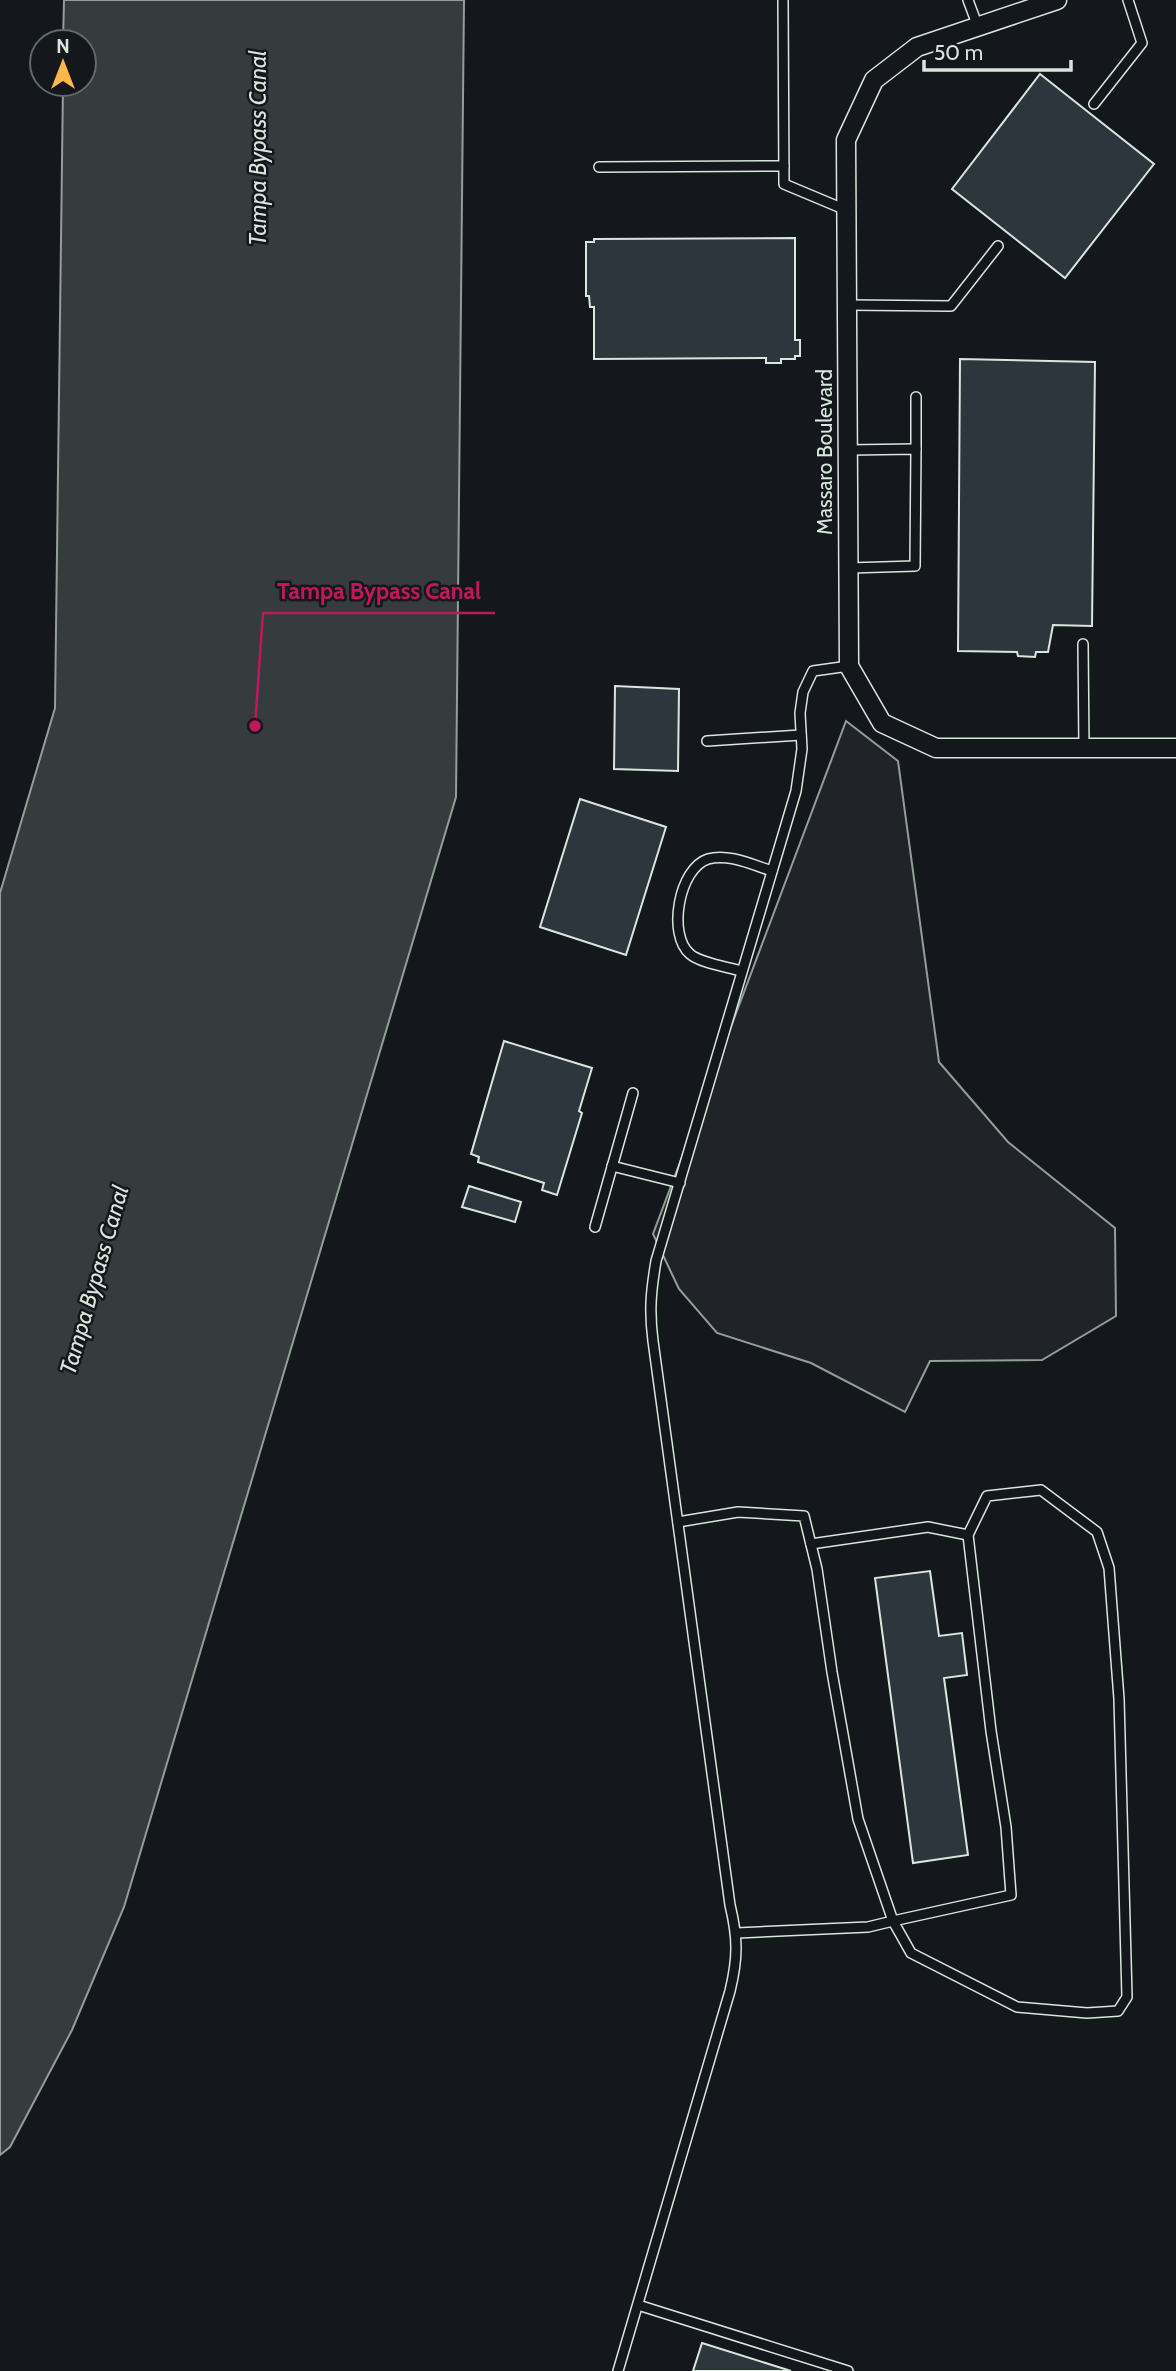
<svg xmlns="http://www.w3.org/2000/svg" width="1176" height="2371" font-family="Cabin,sans-serif">
<style>
.green{fill:#202428;stroke:#939e99;stroke-width:2}
.water{fill:#363b3e;stroke:#939e99;stroke-width:2}
.building{fill:#2c363c;stroke:#d8e6dc;stroke-width:2}
.lines{fill:none;stroke-linecap:round;stroke-linejoin:round}
.lane-casing{stroke:#d8e6dc;stroke-width:12}
.street-casing{stroke:#d8e6dc;stroke-width:21}
.lane{stroke:#14181c;stroke-width:9}
.street{stroke:#14181c;stroke-width:18}
.labels{text-anchor:middle;stroke-width:5;stroke-linejoin:round;paint-order:stroke}
.street-label{font-size:21px;fill:#d8e6dc;stroke:#14181c}
.water-label{font-size:23px;font-style:italic;fill:#d8e6dc;stroke:#14181c}
.leader{fill:none;stroke:#c2185b;stroke-width:2.5}
.callout-dot{fill:#c2185b;stroke:#14181c;stroke-width:2.5}
.callout-label{font-size:23px;text-anchor:middle;font-weight:bold;fill:#c2185b;stroke:#14181c;stroke-width:5;stroke-linejoin:round;paint-order:stroke}
</style>
<rect width="100%" height="100%" fill="#14181c"/>
<path class="green" d="M846 721 898 761 939 1062 1008 1142 1115 1228 1116 1316 1042 1360 930 1361 905 1412 811 1363 717 1333 679 1289 653 1234Z"/>
<path class="water" d="M64 0H464L456 797 124 1907 72 2030 10 2147 0 2155V893L55 708 63 84H84V42H63Z"/>
<g class="building">
<path d="M1040 74 1154 164 1065 278 952 189Z"/>
<path d="M795 238V340H800V356H795V359H781V363H766V358L594 359V307H590L589 296H586V242H594V239Z"/>
<path d="M960 359 1095 362 1092 626 1053 625 1048 652H1036L1035 657 1018 656 1017 652 958 651Z"/>
<path d="M615 686 679 689 678 771 614 769Z"/>
<path d="M580 799 666 827 626 955 540 927Z"/>
<path d="M504 1041 592 1068 579 1111 582 1113 557 1195 542 1190 544 1183 478 1162 479 1157 471 1154Z"/>
<path d="M469 1186 521 1202 515 1222 462 1207Z"/>
<path d="M930 1571 939 1636 962 1633 967 1675 944 1678 968 1855 913 1863 875 1578Z"/>
<path d="M702 2343 791 2371H693Z"/>
</g>
<g class="lines">
<g class="lane-casing">
<g id="lane">
<path d="M783 0 784 184 846 210"/>
<path d="M968 0 978 27"/>
<path d="M1094 104 1142 43 1128 0"/>
<path d="M599 167 784 166"/>
<path d="M847 305 951 306 998 246"/>
<path d="M916 397V449"/>
<path d="M848 450 916 449 915 566 849 568"/>
<path d="M1083 644 1084 749"/>
<path d="M707 741 801 735"/>
<path d="M741 971C728 967 700 963 690 954 667 935 679 868 708 859 728 853 753 865 772 871"/>
<path d="M612 1166 680 1183"/>
<path d="M595 1227 633 1093"/>
<path d="M1041 1490 1097 1532 1109 1568 1119 1699 1127 1997 1118 2011 1087 2013 1017 2007 911 1953 893 1921 1011 1895 1006 1827 991 1731 968 1535 987 1496Z"/>
<path d="M678 1522 738 1512 804 1516 817 1569 832 1672 858 1819 893 1921 868 1927 737 1933"/>
<path d="M811 1544 928 1527 968 1535"/>
<path d="M638 2305 848 2371"/>
<path d="M618 2371 730 1991C738 1958 738 1938 730 1905L653 1341C649 1310 651 1291 656 1261L796 791 802 749 800 713 803 692 813 671 849 666"/>
</g>
</g>
<g class="street-casing">
<path id="street" d="M1057 0 917 47 874 80 846 140 849 666 882 723 936 748H1176"/>
</g>
<use href="#lane" class="lane"/>
<use href="#street" class="street"/>
</g>
<g class="labels">
<g class="street-label">
<text transform="translate(825 452) rotate(-90)" y="7">Massaro Boulevard</text>
</g>
<g class="water-label">
<text transform="translate(258 148) rotate(-90)" y="8">Tampa Bypass Canal</text>
<text transform="translate(94 1280) rotate(-74)" y="8">Tampa Bypass Canal</text>
</g>
</g>
<path class="leader" d="M255 726L263 613H495"/>
<circle class="callout-dot" cx="255" cy="726" r="7"/>
<g class="callout-label">
<text x="379" y="599">Tampa Bypass Canal</text>
</g>
<g transform="translate(63 63)"><circle r="33" fill="#14181c" stroke="#626a69" stroke-width="2"/>
<path d="M0-5L12 26L0 18L-12 26Z" fill="#ffb74d"/>
<text y="-10" font-size="19" font-weight="bold" text-anchor="middle" fill="#d8e6dc">N</text>
</g>
<path d="M924 60v10h147v-10" fill="none" stroke="#d8e6dc" stroke-width="3.5"/>
<text x="934" y="60" font-size="21" fill="#d8e6dc" stroke="#14181c" stroke-width="5" paint-order="stroke">50 m</text>
</svg>
